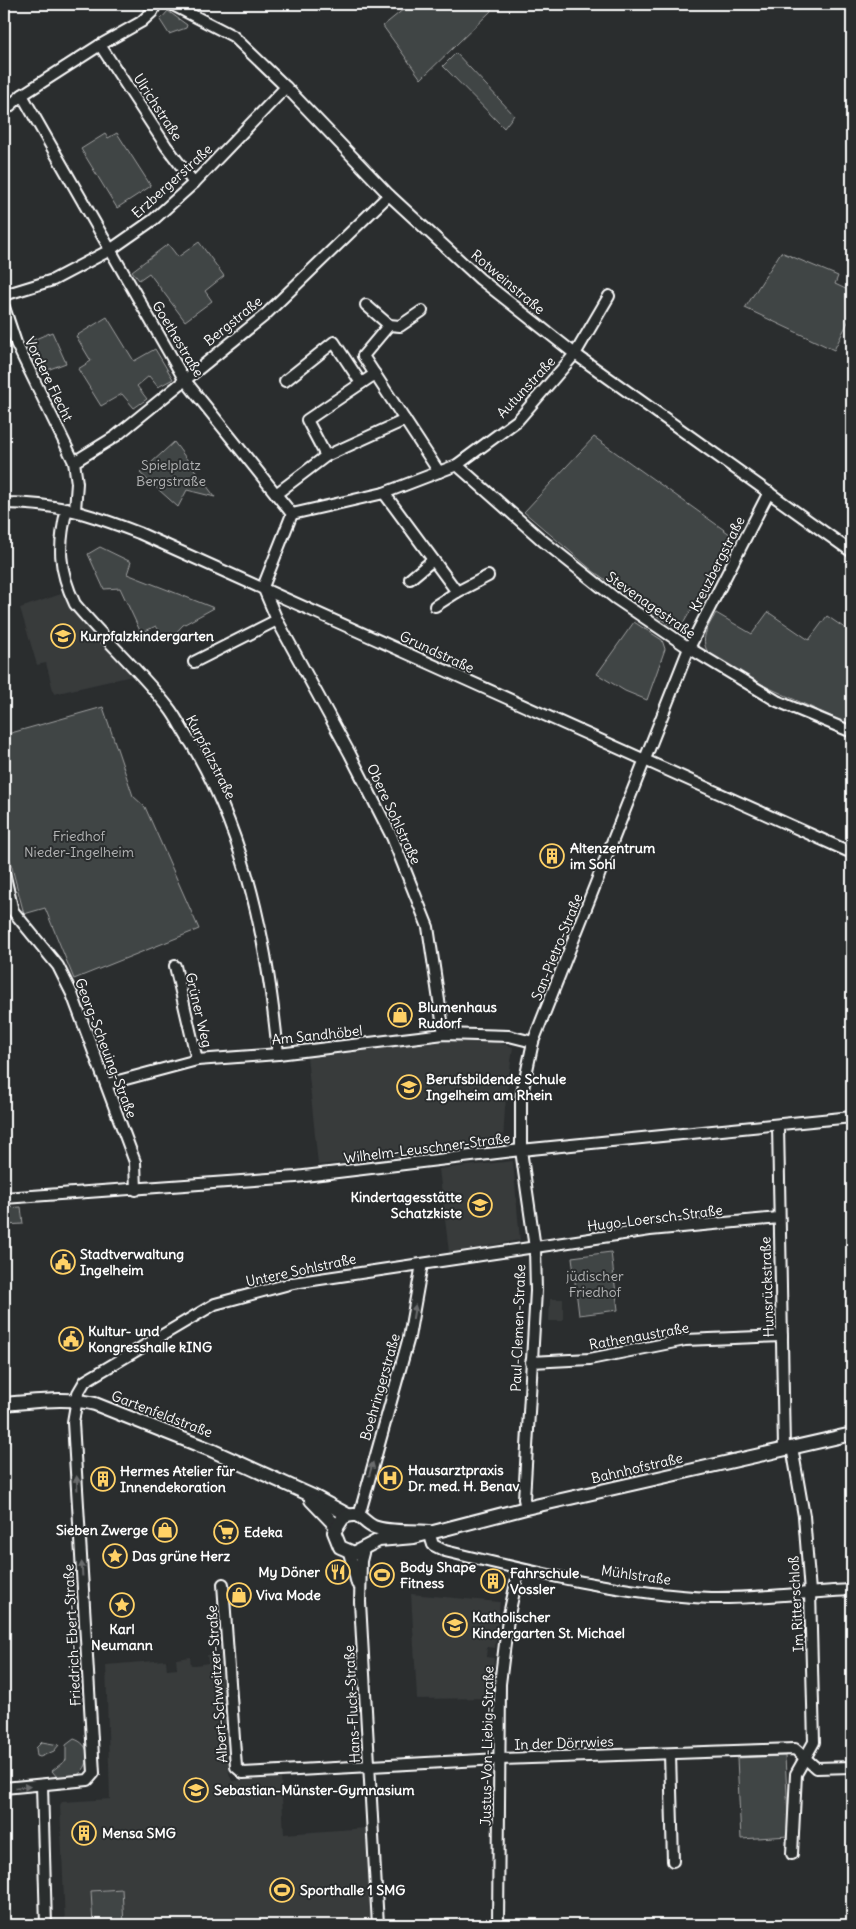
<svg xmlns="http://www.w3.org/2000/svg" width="856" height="1929" font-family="Delius,sans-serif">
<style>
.built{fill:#373a3b}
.green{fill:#414445;stroke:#a0a2a2}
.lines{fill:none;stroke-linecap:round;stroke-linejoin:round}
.minor-casing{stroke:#fff;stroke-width:14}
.tertiary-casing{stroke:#fff;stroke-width:16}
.minor{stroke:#2a2d2e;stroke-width:10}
.tertiary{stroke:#2a2d2e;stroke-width:12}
.oneway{fill:#6a6c6d}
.labels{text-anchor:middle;stroke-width:4;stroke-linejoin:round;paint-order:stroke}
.street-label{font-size:14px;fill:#fff;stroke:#2a2d2e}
.park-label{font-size:14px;fill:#b3b4b5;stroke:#2a2d2e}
.poi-label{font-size:14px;font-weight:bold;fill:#fff;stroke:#2a2d2e;text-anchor:start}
</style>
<rect width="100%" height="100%" fill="#2a2d2e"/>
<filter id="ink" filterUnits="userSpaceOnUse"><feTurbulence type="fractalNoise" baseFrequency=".02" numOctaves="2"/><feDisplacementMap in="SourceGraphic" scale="10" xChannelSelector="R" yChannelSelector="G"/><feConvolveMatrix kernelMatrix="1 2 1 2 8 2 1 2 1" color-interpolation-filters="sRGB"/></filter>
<g filter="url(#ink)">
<g class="built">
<path d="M61 594 132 676 54 694 46 663 37 665 20 608Z"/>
<path d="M464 1040 493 1041 513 1047 505 1108 503 1142 501 1145 498 1147 318 1165 307 1056 428 1042Z"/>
<path d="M513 1161 520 1240 449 1253 439 1169Z"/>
<path d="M550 1299H563V1321H549Z"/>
<path d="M411 1594 500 1602 495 1648 487 1647 486 1657 494 1658 491 1698 417 1699Z"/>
<path d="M222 1653 229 1773 232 1781 281 1777 284 1834 366 1828 371 1925H65L60 1805 62 1802 110 1799 106 1665 166 1660 167 1670 177 1669 176 1659 190 1657 191 1665H196L208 1663 207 1655Z"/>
</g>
<g class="green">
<path d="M410 4H491V11L421 79 383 26Z"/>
<path d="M168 11 187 25 186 28 169 34 160 20Z"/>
<path d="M456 53 514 115 504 128 443 66Z"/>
<path d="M117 133 151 186 117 208 81 149 105 134 108 138Z"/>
<path d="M199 242 224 276 205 291 212 301 185 321 149 273 139 280 132 271 168 244 178 257Z"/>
<path d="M781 252 838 276 835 284 852 292V314L834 350 745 308Z"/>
<path d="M107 317 134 361 155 349 173 379 158 387 149 376 137 386 147 399 134 408 122 394 101 406 78 369 91 361 76 336Z"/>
<path d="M52 332 66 363 39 373 26 343Z"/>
<path d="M594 437 734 537 684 622 678 625 669 624 593 571 524 512Z"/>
<path d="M174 442 215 497 187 490 178 507 140 473Z"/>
<path d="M100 547 131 562 127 574 214 608 183 625 167 642 156 626 141 633 120 588 104 589 88 554Z"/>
<path d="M768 612 809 640 827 616 852 633V726L765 686 710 655C698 640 708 627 716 613L752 634Z"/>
<path d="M634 622 662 640 665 649 647 700 625 691 597 674Z"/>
<path d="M103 707 133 796 145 807 199 929 74 979 45 908 24 914 4 837V735Z"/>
<path d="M21 1207 23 1224 4 1225V1208Z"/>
<path d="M611 1252 618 1310 579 1315 572 1257Z"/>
<path d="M74 1739C100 1747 86 1786 57 1777L52 1771 66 1760V1745Z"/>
<path d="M42 1742 59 1745 54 1751 40 1757 37 1756 36 1748Z"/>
<path d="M785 1756 789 1836 741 1839 737 1758Z"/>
<path d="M122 1889 124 1925H93L91 1891Z"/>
</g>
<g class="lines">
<g class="minor-casing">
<g id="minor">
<path d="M171 4 233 36 286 87 389 195 480 279 575 354 852 552"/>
<path d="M100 45 166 146 194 183"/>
<path d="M22 95 184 379 292 514 263 587 277 620 350 754 392 837 428 927 444 1034"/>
<path d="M4 111 22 95 100 45 141 22 152 12 156 4"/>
<path d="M4 295 53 280 110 250 153 220 194 183 286 87"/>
<path d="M366 305 389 325 363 356 439 472"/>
<path d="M4 307 16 343 74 462"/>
<path d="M389 325 400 326 422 311"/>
<path d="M375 374 307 420 326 456 405 420"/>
<path d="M285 381 334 342 361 383"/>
<path d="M457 465 543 541 615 598 689 648 777 701 852 732"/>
<path d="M384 493 457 592 488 576"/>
<path d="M276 494 326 456"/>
<path d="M4 503C57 503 90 514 139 533L852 853"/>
<path d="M67 508C58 545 58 569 75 604 105 640 140 671 169 708 177 718 183 732 191 743 247 837 268 946 278 1054"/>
<path d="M75 510 77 483 74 462 116 436 264 316 389 195"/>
<path d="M292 514 384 493 457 465 518 420 575 354 609 296"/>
<path d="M410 579 433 560"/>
<path d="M435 606 457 592"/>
<path d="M194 662 277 620"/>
<path d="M4 872 13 911 58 966 72 994 135 1162 136 1190"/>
<path d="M175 966 197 1060"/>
<path d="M107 1084 197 1060 278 1054 444 1034 509 1036 533 1042"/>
<path d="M778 1125 784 1449"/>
<path d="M4 1198 296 1177 521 1150 852 1117"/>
<path d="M531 1362 590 1359 685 1340 782 1336"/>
<path d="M792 1447 804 1516 810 1592 814 1742 796 1774 792 1854"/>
<path d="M526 1508 524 1499 536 1291 535 1248 521 1150V1098L533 1042 689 648 769 492"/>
<path d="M359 1516 409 1337 422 1264"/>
<path d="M429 1532 433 1545 445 1551C532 1572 621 1594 711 1598 756 1599 807 1592 852 1590"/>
<path d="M364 1549 361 1561 360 1602 378 1925"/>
<path d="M349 1552 357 1584"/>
<path d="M223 1584 236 1767 243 1773 499 1759 795 1749 816 1768 852 1767"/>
<path d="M670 1754 673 1861"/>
<path d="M42 1785 46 1925"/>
<path d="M4 1788 88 1780 94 1773 73 1422 78 1393 85 1381 215 1304 293 1283 650 1230 779 1218"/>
<path d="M498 1925 500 1684 508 1619 519 1569"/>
</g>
</g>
<g class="tertiary-casing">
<g id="tertiary">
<path d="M4 1404C34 1402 66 1396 95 1404L211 1450 315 1497 348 1515"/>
<path d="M311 1500 336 1526"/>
<path d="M429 1532C412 1530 390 1533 374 1527 361 1522 361 1509 343 1518L334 1532 340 1547 354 1553 379 1540 414 1537 526 1508 852 1434"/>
</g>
</g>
<use href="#minor" class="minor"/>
<use href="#tertiary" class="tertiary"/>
</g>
<defs><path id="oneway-solid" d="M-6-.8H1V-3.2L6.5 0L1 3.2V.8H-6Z" transform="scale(1.25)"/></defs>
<g class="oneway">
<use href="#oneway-solid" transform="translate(414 1312) rotate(-80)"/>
<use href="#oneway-solid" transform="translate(371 1469) rotate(-74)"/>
<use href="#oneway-solid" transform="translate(77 1483) rotate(-93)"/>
<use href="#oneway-solid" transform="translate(82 1569) rotate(-93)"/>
<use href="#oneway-solid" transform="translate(23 1787) rotate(-4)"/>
</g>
</g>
<defs>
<g id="school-ring" transform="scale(1.25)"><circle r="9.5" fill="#2a2d2e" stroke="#ffd166" stroke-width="1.5"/><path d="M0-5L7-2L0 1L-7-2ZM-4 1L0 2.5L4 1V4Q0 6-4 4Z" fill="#ffd166"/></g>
<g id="building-ring" transform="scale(1.25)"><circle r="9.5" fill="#2a2d2e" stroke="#ffd166" stroke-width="1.5"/><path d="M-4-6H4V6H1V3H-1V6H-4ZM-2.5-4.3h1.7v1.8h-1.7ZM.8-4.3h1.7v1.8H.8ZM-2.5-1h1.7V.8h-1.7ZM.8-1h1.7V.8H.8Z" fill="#ffd166"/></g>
<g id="shop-ring" transform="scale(1.25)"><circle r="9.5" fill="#2a2d2e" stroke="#ffd166" stroke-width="1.5"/><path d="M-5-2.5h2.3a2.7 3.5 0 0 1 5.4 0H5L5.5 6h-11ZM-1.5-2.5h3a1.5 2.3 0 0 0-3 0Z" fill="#ffd166"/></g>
<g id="civic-ring" transform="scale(1.25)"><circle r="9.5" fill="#2a2d2e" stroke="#ffd166" stroke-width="1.5"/><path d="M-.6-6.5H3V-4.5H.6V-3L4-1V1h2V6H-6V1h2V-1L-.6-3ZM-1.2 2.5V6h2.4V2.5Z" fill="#ffd166"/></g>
<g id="hospital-ring" transform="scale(1.25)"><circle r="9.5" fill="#2a2d2e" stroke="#ffd166" stroke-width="1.5"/><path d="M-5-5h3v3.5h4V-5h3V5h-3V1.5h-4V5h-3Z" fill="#ffd166"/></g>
<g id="supermarket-ring" transform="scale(1.25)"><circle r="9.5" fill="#2a2d2e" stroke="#ffd166" stroke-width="1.5"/><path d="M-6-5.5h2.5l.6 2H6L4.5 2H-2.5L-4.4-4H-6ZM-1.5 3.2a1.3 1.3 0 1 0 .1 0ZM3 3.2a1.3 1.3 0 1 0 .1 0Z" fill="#ffd166"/></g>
<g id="sight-ring" transform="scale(1.25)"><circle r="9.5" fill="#2a2d2e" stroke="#ffd166" stroke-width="1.5"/><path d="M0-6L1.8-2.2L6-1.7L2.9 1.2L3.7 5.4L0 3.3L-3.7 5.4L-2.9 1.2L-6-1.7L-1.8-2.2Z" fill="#ffd166"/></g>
<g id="restaurant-ring" transform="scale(1.25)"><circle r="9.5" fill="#2a2d2e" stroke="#ffd166" stroke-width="1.5"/><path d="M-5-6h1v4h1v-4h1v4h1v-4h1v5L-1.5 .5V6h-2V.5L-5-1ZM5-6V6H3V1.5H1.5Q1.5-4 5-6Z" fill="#ffd166"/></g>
<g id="stadium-ring" transform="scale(1.25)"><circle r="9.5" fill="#2a2d2e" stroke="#ffd166" stroke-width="1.5"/><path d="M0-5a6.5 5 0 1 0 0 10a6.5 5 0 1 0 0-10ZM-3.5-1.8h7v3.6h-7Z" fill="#ffd166"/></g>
</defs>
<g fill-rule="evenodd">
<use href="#school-ring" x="63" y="636"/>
<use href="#building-ring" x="552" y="856"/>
<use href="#shop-ring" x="400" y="1015"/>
<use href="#school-ring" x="409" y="1087"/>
<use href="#school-ring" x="480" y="1205"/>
<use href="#civic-ring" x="63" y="1262"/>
<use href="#civic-ring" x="71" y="1339"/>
<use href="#hospital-ring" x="390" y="1478"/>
<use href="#building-ring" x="103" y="1479"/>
<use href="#shop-ring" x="165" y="1530"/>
<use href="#supermarket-ring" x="226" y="1532"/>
<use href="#sight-ring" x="115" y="1556"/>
<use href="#restaurant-ring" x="338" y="1572"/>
<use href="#stadium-ring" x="382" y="1575"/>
<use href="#building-ring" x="493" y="1581"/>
<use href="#shop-ring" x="239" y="1595"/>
<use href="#sight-ring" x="122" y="1605"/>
<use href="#school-ring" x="455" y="1625"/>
<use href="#school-ring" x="196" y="1790"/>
<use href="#building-ring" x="84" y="1833"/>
<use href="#stadium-ring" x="282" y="1890"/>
</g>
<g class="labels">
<g class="street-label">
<text transform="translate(158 107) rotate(57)" y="5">Ulrichstraße</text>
<text transform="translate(172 181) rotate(-42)" y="5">Erzbergerstraße</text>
<text transform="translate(508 282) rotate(40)" y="5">Rotweinstraße</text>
<text transform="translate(233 321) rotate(-39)" y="5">Bergstraße</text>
<text transform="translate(178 339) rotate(59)" y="5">Goethestraße</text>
<text transform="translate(49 379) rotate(64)" y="5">Vordere Flecht</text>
<text transform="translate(526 387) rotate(-47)" y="5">Autunstraße</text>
<text transform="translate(717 564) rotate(-63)" y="5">Kreuzbergstraße</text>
<text transform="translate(651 605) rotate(35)" y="5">Stevenagestraße</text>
<text transform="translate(437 652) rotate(25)" y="5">Grundstraße</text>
<text transform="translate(211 757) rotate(63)" y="5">Kurpfalzstraße</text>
<text transform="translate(394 814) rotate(65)" y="5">Obere Sohlstraße</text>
<text transform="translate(557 947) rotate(-68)" y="5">San-Pietro-Straße</text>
<text transform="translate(199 1010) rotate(77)" y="5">Grüner Weg</text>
<text transform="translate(317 1035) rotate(-6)" y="5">Am Sandhöbel</text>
<text transform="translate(106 1048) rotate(69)" y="5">Georg-Scheuing-Straße</text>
<text transform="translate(427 1148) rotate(-7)" y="5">Wilhelm-Leuschner-Straße</text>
<text transform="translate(655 1218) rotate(-7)" y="5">Hugo-Loersch-Straße</text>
<text transform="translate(301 1270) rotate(-12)" y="5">Untere Sohlstraße</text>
<text transform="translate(767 1287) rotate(-92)" y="5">Hunsrückstraße</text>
<text transform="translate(518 1328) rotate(-88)" y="5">Paul-Clemen-Straße</text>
<text transform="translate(639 1336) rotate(-10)" y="5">Rathenaustraße</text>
<text transform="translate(380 1387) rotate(-74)" y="5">Boehringerstraße</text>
<text transform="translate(162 1414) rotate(21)" y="5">Gartenfeldstraße</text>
<text transform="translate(637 1468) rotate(-13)" y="5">Bahnhofstraße</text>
<text transform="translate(636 1575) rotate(8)" y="5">Mühlstraße</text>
<text transform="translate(796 1604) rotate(-93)" y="5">Im Ritterschloß</text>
<text transform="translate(72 1635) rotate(-93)" y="5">Friedrich-Ebert-Straße</text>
<text transform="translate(217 1684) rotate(-94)" y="5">Albert-Schweitzer-Straße</text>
<text transform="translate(352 1704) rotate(-93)" y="5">Hans-Fluck-Straße</text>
<text transform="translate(564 1743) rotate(-2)" y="5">In der Dörrwies</text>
<text transform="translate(487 1746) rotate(-89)" y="5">Justus-Von-Liebig-Straße</text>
</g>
<g class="park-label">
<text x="171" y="470">Spielplatz<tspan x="171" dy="16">Bergstraße</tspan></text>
<text x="79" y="841">Friedhof<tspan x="79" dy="16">Nieder-Ingelheim</tspan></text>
<text x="595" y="1281">jüdischer<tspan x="595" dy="16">Friedhof</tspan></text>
</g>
<g class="poi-label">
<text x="80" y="641">Kurpfalzkindergarten</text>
<text x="570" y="853">Altenzentrum<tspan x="570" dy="16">im Sohl</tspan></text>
<text x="418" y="1012">Blumenhaus<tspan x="418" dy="16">Rudorf</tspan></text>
<text x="426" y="1084">Berufsbildende Schule<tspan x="426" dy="16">Ingelheim am Rhein</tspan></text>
<text x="462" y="1202" text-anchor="end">Kindertagesstätte<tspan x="462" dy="16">Schatzkiste</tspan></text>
<text x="80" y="1259">Stadtverwaltung<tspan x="80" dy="16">Ingelheim</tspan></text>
<text x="88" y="1336">Kultur- und<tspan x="88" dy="16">Kongresshalle kING</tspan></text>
<text x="408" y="1475">Hausarztpraxis<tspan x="408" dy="16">Dr. med. H. Benav</tspan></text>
<text x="120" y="1476">Hermes Atelier für<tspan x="120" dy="16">Innendekoration</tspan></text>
<text x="148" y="1535" text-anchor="end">Sieben Zwerge</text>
<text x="244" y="1537">Edeka</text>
<text x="132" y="1561">Das grüne Herz</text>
<text x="400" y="1572">Body Shape<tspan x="400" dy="16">Fitness</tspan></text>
<text x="320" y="1577" text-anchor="end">My Döner</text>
<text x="510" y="1578">Fahrschule<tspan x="510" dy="16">Vossler</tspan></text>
<text x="256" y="1600">Viva Mode</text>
<text x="472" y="1622">Katholischer<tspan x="472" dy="16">Kindergarten St. Michael</tspan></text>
<text x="122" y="1634" text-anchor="middle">Karl<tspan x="122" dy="16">Neumann</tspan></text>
<text x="214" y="1795">Sebastian-Münster-Gymnasium</text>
<text x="102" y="1838">Mensa SMG</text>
<text x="300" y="1895">Sporthalle 1 SMG</text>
</g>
</g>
<rect width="856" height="1929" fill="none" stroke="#2a2d2e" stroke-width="20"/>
<rect x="10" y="10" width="836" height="1909" fill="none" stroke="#fff" stroke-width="2" filter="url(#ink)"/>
</svg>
